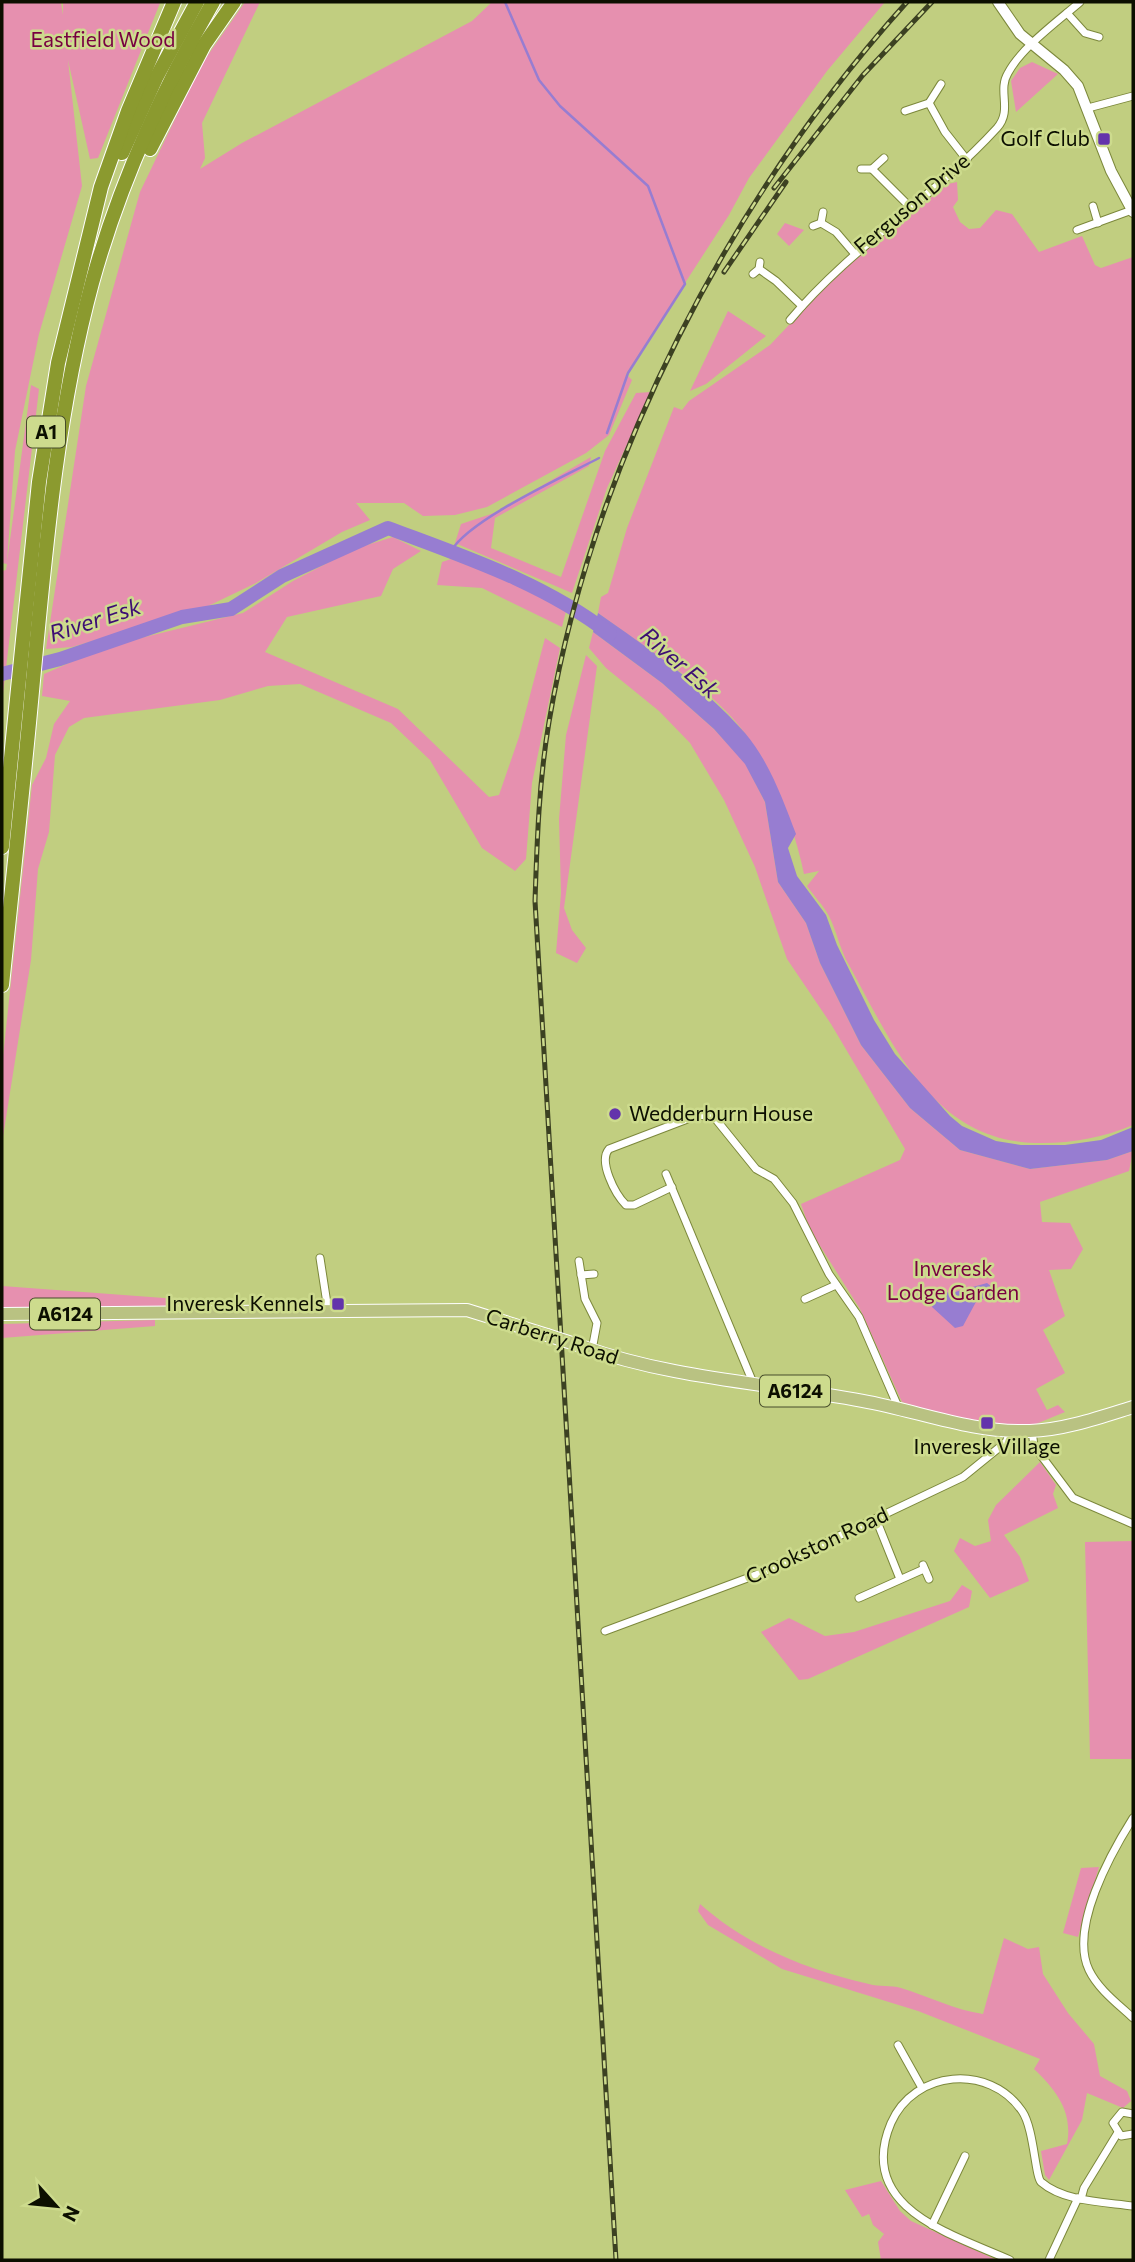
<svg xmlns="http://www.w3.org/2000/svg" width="1135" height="2262" font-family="Commissioner,sans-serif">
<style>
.green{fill:#e690af}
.water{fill:#977dd1}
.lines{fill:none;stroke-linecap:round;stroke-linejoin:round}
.stream{stroke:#977dd1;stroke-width:2.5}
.river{stroke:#977dd1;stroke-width:14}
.street-casing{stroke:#7c883b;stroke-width:9}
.secondary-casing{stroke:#7c883b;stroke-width:12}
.primary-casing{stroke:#fff;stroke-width:14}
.highway-casing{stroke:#fff;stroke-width:16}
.street{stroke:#fff;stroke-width:7}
.secondary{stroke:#fff;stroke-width:10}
.primary{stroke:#b9c282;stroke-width:12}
.highway{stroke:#8b9a2f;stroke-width:14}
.rail-casing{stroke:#3c4122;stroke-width:5}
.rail{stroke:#cddb8d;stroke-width:2.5;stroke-dasharray:8;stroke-linecap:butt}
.primary-bridge-casing{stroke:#fff;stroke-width:14;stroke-linecap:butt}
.primary-bridge{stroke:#b9c282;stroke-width:12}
.poi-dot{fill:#6333ab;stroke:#cddb8d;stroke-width:2.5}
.labels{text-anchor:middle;stroke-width:5;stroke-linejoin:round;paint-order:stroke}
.shield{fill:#cddb8d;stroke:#464c2a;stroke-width:2}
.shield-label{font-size:19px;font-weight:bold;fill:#0c0f00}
.park-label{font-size:21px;fill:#780041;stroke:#cddb8d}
.poi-label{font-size:21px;fill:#0c0f00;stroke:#cddb8d;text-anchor:end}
.street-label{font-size:21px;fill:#0c0f00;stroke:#cddb8d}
.water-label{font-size:23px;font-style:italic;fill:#3d0e74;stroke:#cddb8d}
</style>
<rect width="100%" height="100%" fill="#c1ce80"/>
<g class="green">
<path d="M2 2H61L63 15V2L160 3 98 158 90 159 68 60 82 186 39 334 15 451 7 562 31 385 39 389 2 702V571L6 570 7 564 2 563Z"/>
<path d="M245 2H260L202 123 205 158 200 169 242 143 472 21 492 2H885L827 71 749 178 729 215 626 374 632 380 609 435 586 453 487 507 455 515 423 516 404 503H356L370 520 342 532 256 583 206 607 72 647 46 649 86 386 140 192 201 65Z"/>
<path d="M1032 62 1058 74 1016 112 1011 81 1020 68Z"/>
<path d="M957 182 958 200 953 207 960 222 969 229 980 228 996 210 1012 214 1039 252 1082 236 1095 265 1101 268 1133 257V1125C1102 1138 1069 1144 1035 1143 932 1140 892 1043 849 965 840 950 837 932 829 916 823 905 814 896 807 886L819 871 804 874C795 829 774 774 747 736 714 689 644 647 598 613L601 597 608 593 627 528 674 407 682 410 689 401 770 345 840 271 948 184Z"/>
<path d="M785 223 804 230 789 246 777 234Z"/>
<path d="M728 311 766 336 706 384 690 391Z"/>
<path d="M651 392 607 488 572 593 455 543 461 524 497 512 591 457 589 466 495 518 491 548 561 577 605 451 636 393Z"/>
<path d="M393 537 421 551 393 569 381 596 287 617 265 652 398 709 489 797 499 795 519 737 545 638 560 648 532 783 526 859 515 871 482 848 430 760 391 723 300 684 268 686 220 700 84 718 69 727 55 755 49 832 38 869 31 960 2 1143V1066L32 785 46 758 54 724 70 701 42 696 44 674 108 646 243 613 293 581 354 549Z"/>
<path d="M451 559 510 581 566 611 562 627 482 588 437 585 442 562Z"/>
<path d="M593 632 662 683 714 729 745 763 765 802 778 882 806 923 820 963 861 1045 910 1108 960 1150 1030 1169 1107 1160 1133 1151 1129 1171 1040 1202 1042 1222 1070 1223 1083 1249 1071 1269 1049 1270 1065 1316 1043 1330 1065 1373 1036 1389 1047 1410 1058 1405 1065 1412 1031 1426 960 1420 902 1402 860 1309 810 1230 801 1204 900 1160 905 1149 831 1024 787 959 755 867 724 800 690 743 659 711 606 668 589 648Z"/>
<path d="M586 655 597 666 564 908 572 930 586 948 577 963 556 953 561 893 559 819 566 735Z"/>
<path d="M2 1286 191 1300V1307L2 1308Z"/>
<path d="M155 1320V1326L2 1338V1324Z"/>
<path d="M1040 1462 1056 1485 1053 1494 1058 1508 1004 1535 1020 1557 1029 1581 990 1598 954 1551 960 1538 975 1546 991 1541 988 1520 996 1505Z"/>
<path d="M1133 1541V1759H1090L1085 1542Z"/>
<path d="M962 1585 972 1591 969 1607 808 1679 799 1680 761 1632 789 1618 825 1636 854 1632 950 1601Z"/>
<path d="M1099 1867 1078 1937 1063 1933 1081 1868Z"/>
<path d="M700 1904C747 1946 808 1970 869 1984 879 1987 891 1985 901 1988 928 1996 955 2010 983 2014L1004 1938 1028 1949 1039 1947 1043 1974 1068 2013 1094 2044 1100 2076 1127 2091 1131 2101 1123 2108 1087 2093 1082 2120 1049 2180 1045 2175 1041 2151 1067 2144C1073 2112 1057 2091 1034 2069L1040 2059 918 2011 782 1969 708 1925 698 1911Z"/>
<path d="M881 2181 900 2211 911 2221 997 2260H881L878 2242 884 2234 873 2225 869 2214 862 2217 845 2190Z"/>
</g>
<g class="water">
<path d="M598 613C649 649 703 685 745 733 769 761 783 800 796 834L788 848 797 876 826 915 837 945 874 1020 895 1054 950 1116 962 1126 996 1141 1021 1145H1065L1101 1140 1133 1127V1151L1107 1160 1030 1169 960 1150 910 1108 861 1045 820 963 806 923 778 882 765 802 745 764 714 729 662 683 593 632Z"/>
<path d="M987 1283 992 1287 994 1296 977 1300 963 1326 955 1328 932 1307 938 1293 955 1292Z"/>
</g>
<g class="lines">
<g class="stream">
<path d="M505 2 539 80 560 106 648 186 685 284 628 373 607 433"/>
<path d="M451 551C470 519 563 477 599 458"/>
</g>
<path class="river" d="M2 674 60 659 182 617 231 609 282 576 388 528C465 557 544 583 610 634"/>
<g class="street-casing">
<g id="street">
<path d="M1067 13 1085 33 1099 37"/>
<path d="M929 103 945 132 967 160"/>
<path d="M1088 108 1133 96"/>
<path d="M905 111 929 103 941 84"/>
<path d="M861 169H872L884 158"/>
<path d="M872 169 912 209"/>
<path d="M1093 206 1098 223"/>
<path d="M821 223 836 232 854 253"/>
<path d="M813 226 821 223 823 212"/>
<path d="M1077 230 1132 210"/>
<path d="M759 269 776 281 802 306"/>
<path d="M753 274 759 269 760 262"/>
<path d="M790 320C852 246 931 200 997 128 1013 110 997 91 1008 73 1021 48 1058 21 1080 2"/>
<path d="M666 1174 754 1385"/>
<path d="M672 1187 634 1205H626C615 1194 598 1161 609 1149L698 1115 714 1117 756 1169 774 1179 793 1203 829 1274 859 1317 899 1409"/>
<path d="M320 1258 328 1310"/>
<path d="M579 1261 585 1299 597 1323 592 1350"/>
<path d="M581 1275 594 1274"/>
<path d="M805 1299 836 1285"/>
<path d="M1032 1431 1034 1446 1073 1498 1133 1524"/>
<path d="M876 1519 900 1579"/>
<path d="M923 1565 929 1579"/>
<path d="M859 1598 924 1569"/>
<path d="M605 1631 761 1573 963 1477 1006 1442 1011 1431"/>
<path d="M1133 1818C1111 1853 1069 1928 1089 1970 1098 1989 1118 2004 1133 2018"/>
<path d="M898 2045 922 2088"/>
<path d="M1133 2114 1122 2112 1113 2123 1121 2136 1133 2134"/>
<path d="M1081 2199 1084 2188 1117 2134"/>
<path d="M932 2225 965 2156"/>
<path d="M1010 2260C952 2234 855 2208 891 2123 914 2070 989 2063 1022 2111 1034 2128 1035 2176 1041 2182 1064 2202 1105 2202 1133 2206"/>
<path d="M1049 2260 1078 2198"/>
</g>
</g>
<g class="secondary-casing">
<path id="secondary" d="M998 2 1020 34 1064 70 1078 86 1111 171 1133 212"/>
</g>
<g class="primary-casing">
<g id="primary">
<path d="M2 1314 467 1310 547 1335"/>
<path d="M581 1346C672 1379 768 1383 863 1401 919 1411 971 1433 1030 1431 1064 1430 1101 1417 1133 1407"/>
</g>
</g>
<g class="highway-casing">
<g id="highway">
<path d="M150 149 204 45 234 2"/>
<path d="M122 153 156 78 197 2"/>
<path d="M2 847 39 482 58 363 101 187 128 111 174 2"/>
<path d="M2 985C12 887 23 789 32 691 45 554 56 416 92 283 119 185 162 90 213 2"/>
</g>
</g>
<use href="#street" class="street"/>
<use href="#secondary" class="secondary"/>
<use href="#primary" class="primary"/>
<use href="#highway" class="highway"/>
<g class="rail-casing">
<g id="rail">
<path d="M774 188 863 75 932 2"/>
<path d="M724 272 786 182"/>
<path d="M616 2260 535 901C537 841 539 781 549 722 593 461 731 197 907 2"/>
</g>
</g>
<use href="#rail" class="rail"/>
<g class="primary-bridge-casing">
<path id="primary-bridge" d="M547 1335 581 1346"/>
</g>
<use href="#primary-bridge" class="primary-bridge"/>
</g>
<g class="poi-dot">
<rect x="1097" y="132" width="14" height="14" rx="3.5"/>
<circle cx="615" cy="1114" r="7"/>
<rect x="331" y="1297" width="14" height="14" rx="3.5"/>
<rect x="980" y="1416" width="14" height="14" rx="3.5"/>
</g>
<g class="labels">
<g class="shield">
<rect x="27" y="416.5" width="38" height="31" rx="5"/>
<rect x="30" y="1298.5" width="70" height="31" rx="5"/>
<rect x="760" y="1375.5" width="70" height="31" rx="5"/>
</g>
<g class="shield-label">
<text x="46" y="439">A1</text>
<text x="65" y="1321">A6124</text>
<text x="795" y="1398">A6124</text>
</g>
<g class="park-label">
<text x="103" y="47">Eastfield Wood</text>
<text x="953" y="1276">Inveresk<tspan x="953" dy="24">Lodge Garden</tspan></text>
</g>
<g class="poi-label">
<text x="1090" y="146">Golf Club</text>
<text x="629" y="1121" text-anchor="start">Wedderburn House</text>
<text x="324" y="1311">Inveresk Kennels</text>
<text x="987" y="1454" text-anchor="middle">Inveresk Village</text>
</g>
<g class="street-label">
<text transform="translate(912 204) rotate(-40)" y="7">Ferguson Drive</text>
<text transform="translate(552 1337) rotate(18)" y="7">Carberry Road</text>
<text transform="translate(817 1546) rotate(-25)" y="7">Crookston Road</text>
</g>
<g class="water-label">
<text transform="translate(95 620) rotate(-18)" y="8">River Esk</text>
<text transform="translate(680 663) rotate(41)" y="8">River Esk</text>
</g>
</g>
<rect width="1135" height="2262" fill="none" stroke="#0c0f00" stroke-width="7"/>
<g transform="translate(56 2206) rotate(117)" stroke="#cddb8d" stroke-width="5" paint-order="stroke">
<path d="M0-5L12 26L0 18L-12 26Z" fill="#0c0f00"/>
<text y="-10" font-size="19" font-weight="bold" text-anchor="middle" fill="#0c0f00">N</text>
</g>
</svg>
